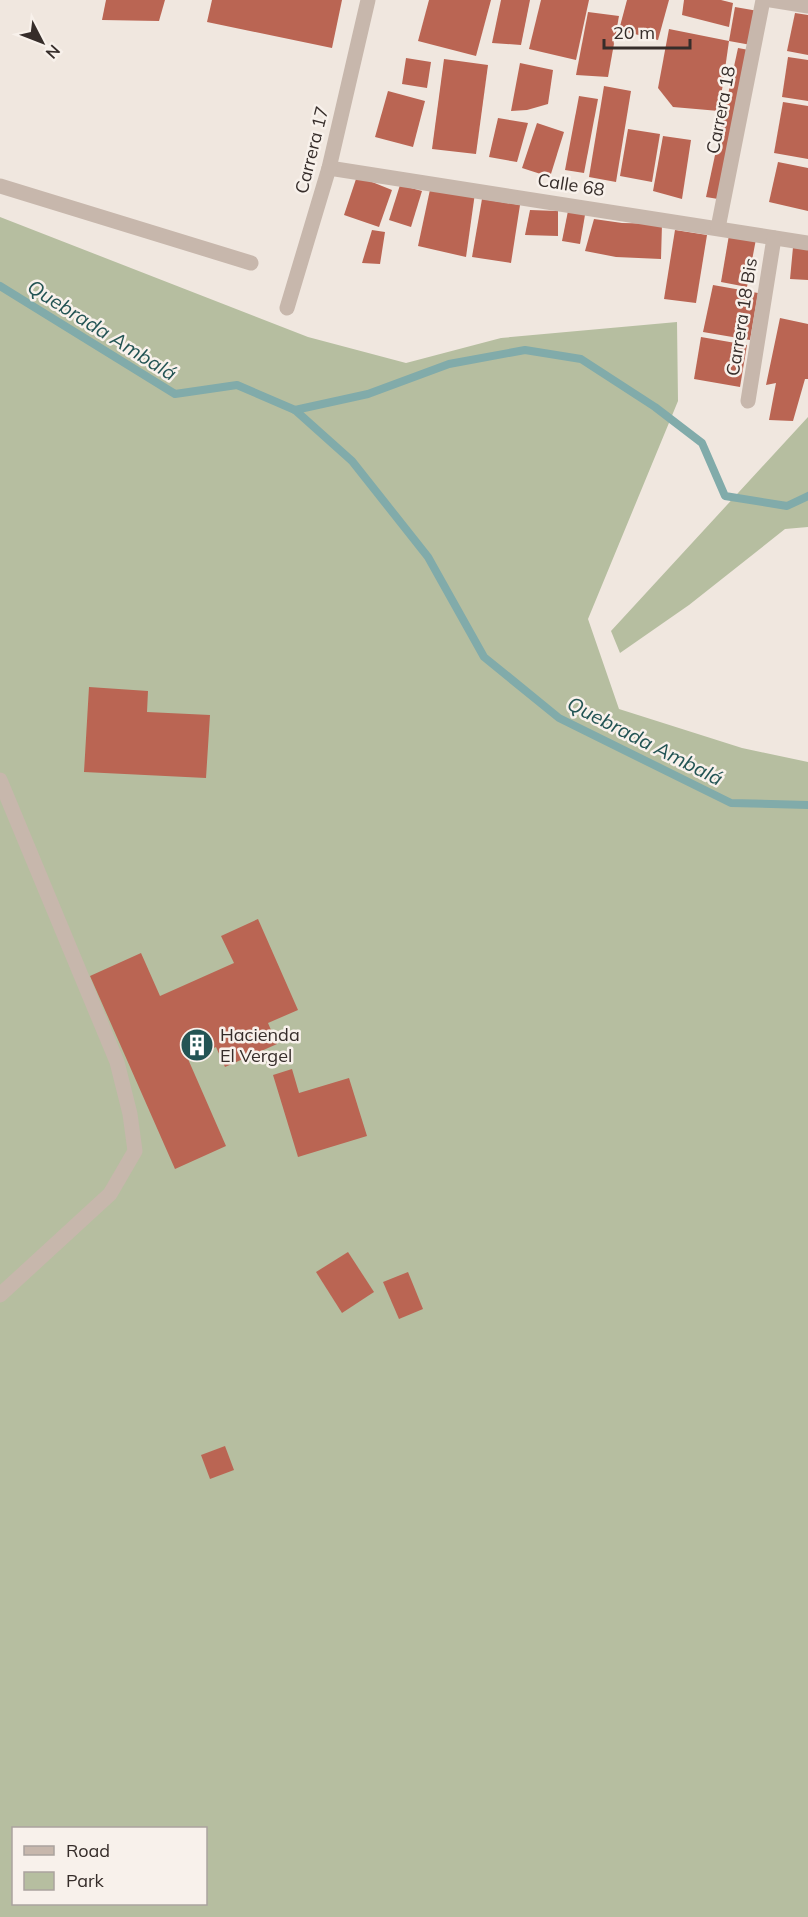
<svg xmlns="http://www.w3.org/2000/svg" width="808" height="1917" font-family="Mulish,sans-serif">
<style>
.green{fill:#b6bea0;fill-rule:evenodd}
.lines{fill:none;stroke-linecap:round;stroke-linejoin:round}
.stream{stroke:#81abaa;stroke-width:8}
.building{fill:#ba6553}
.minor{stroke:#c7b7ac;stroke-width:15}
.labels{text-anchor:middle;stroke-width:5;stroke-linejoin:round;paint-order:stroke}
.street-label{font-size:18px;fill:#362d2a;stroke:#f8f1eb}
.poi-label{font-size:18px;fill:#362d2a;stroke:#f8f1eb;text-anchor:start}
.water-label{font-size:20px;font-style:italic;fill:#235454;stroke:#f8f1eb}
</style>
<rect width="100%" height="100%" fill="#f0e7df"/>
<g class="green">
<path d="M0 217 308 337 406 363 501 338 677 322 678 401 588 619 619 709 742 748 808 762V1917H0ZM14 1828H206V1904H14Z"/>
<path d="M808 417V527L785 529 689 605 620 653 611 631Z"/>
</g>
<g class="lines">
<g class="stream">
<path d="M0 286 175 394 237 385 295 410 352 461 428 557 484 657 559 718 731 803 808 805"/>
<path d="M295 410 368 394 449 364 525 350 581 359 655 407 702 443 725 496 787 506 808 496"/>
</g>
</g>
<g class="building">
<path d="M106 0H165L159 21 102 20Z"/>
<path d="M212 0H342L332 48 207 22Z"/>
<path d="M429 0H491L476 56 418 41Z"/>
<path d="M501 0H530L521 45 492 43Z"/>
<path d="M541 0H589L576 60 529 49Z"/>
<path d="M627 0H669L658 40 619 30Z"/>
<path d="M684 0H721L733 3 729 27 682 15Z"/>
<path d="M735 7 758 11 751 45 729 41Z"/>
<path d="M588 12 619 16 608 77 576 75Z"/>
<path d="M795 13 808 15V55L787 51Z"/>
<path d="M669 29 729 41 719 111 673 107 658 88Z"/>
<path d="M738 48 749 50 718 199 706 197Z"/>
<path d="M788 57 808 60V101L782 97Z"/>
<path d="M406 58 431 62 427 88 402 84Z"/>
<path d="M444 59 488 65 476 154 432 149Z"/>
<path d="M520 63 553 70 548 104 527 110 511 111Z"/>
<path d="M604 86 631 91 616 182 589 177Z"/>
<path d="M388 91 425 101 413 147 375 137Z"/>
<path d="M579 96 598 99 584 173 565 170Z"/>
<path d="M783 102 808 106V159L774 153Z"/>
<path d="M498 118 528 123 517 162 489 157Z"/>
<path d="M537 123 564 132 550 177 522 168Z"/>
<path d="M628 129 660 134 652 182 620 176Z"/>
<path d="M663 136 691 140 682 199 653 191Z"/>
<path d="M778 162 808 168V211L769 202Z"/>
<path d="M357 176 392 190 379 227 344 215Z"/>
<path d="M400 185 422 191 411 227 389 220Z"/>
<path d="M431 185 475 193 466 257 418 246Z"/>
<path d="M482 199 520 205 511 263 472 257Z"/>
<path d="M530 210 558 211V236L525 235Z"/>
<path d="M568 211 585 215 580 244 562 241Z"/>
<path d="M594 219 622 223 662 224 661 259 616 257 585 251Z"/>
<path d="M372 230 385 232 380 264 362 263Z"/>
<path d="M675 230 707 235 696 303 664 299Z"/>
<path d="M729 235 756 239 747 287 721 282Z"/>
<path d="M793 247 808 248V280L790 279Z"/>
<path d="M713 285 758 293 750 340 703 332Z"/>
<path d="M780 318 808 324V379H805L793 421 769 420 776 383 766 385Z"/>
<path d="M701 337 747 345 740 387 694 379Z"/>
<path d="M89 687 148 691 147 712 210 715 206 778 84 772Z"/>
<path d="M258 919 298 1010 268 1023 277 1044 225 1067 216 1047 188 1059 226 1146 175 1169 90 976 141 953 160 996 234 963 221 936Z"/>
<path d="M292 1069 299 1093 349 1078 367 1136 298 1157 273 1075Z"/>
<path d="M348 1252 374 1292 342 1313 316 1272Z"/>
<path d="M408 1272 423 1309 399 1319 383 1282Z"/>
<path d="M225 1446 234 1470 210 1479 201 1455Z"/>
</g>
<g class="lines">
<g class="minor">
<path d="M771 0 808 6"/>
<path d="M329 168 808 243"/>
<path d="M0 186 251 263"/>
<path d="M718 228 763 0"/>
<path d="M287 308 329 168 368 0"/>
<path d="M748 401 774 238"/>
<path d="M0 780 117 1062 130 1114 135 1151 110 1194 0 1295"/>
</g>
</g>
<defs>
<g id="building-disc" transform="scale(1.725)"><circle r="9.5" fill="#235454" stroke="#f8f1eb"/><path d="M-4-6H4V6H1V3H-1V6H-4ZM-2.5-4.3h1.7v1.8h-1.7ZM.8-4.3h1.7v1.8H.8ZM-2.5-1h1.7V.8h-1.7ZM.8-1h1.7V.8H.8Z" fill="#fff"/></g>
</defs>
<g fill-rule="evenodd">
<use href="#building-disc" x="197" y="1045"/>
</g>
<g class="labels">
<g class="street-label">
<text transform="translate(721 110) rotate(-79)" y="6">Carrera 18</text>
<text transform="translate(312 150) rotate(-76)" y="6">Carrera 17</text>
<text transform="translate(571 185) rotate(9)" y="6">Calle 68</text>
<text transform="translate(742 317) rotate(-81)" y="6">Carrera 18 Bis</text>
</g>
<g class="poi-label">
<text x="220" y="1041">Hacienda<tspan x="220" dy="21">El Vergel</tspan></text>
</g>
<g class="water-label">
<text transform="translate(102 330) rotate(32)" y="7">Quebrada Ambalá</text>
<text transform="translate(645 741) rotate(27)" y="7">Quebrada Ambalá</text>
</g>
</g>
<rect x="12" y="1827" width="195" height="78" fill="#f8f1eb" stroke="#aaa39e" stroke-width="1.5"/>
<rect x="24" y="1846" width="30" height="9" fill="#c7b7ac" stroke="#aaa39e" stroke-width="1.5"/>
<text x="66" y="1857" font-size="18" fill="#362d2a">Road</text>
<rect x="24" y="1872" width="30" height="18" fill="#b6bea0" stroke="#aaa39e" stroke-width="1.5"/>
<text x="66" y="1887" font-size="18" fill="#362d2a">Park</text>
<g transform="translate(42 42) rotate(132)" stroke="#f8f1eb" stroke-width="4.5" paint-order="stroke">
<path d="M0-4.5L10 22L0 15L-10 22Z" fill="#362d2a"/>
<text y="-9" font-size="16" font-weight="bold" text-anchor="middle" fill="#362d2a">N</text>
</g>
<path d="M604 39v9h86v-9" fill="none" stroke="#362d2a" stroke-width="3"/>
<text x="613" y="39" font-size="18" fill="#362d2a" stroke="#f8f1eb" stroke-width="4.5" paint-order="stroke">20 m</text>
</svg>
